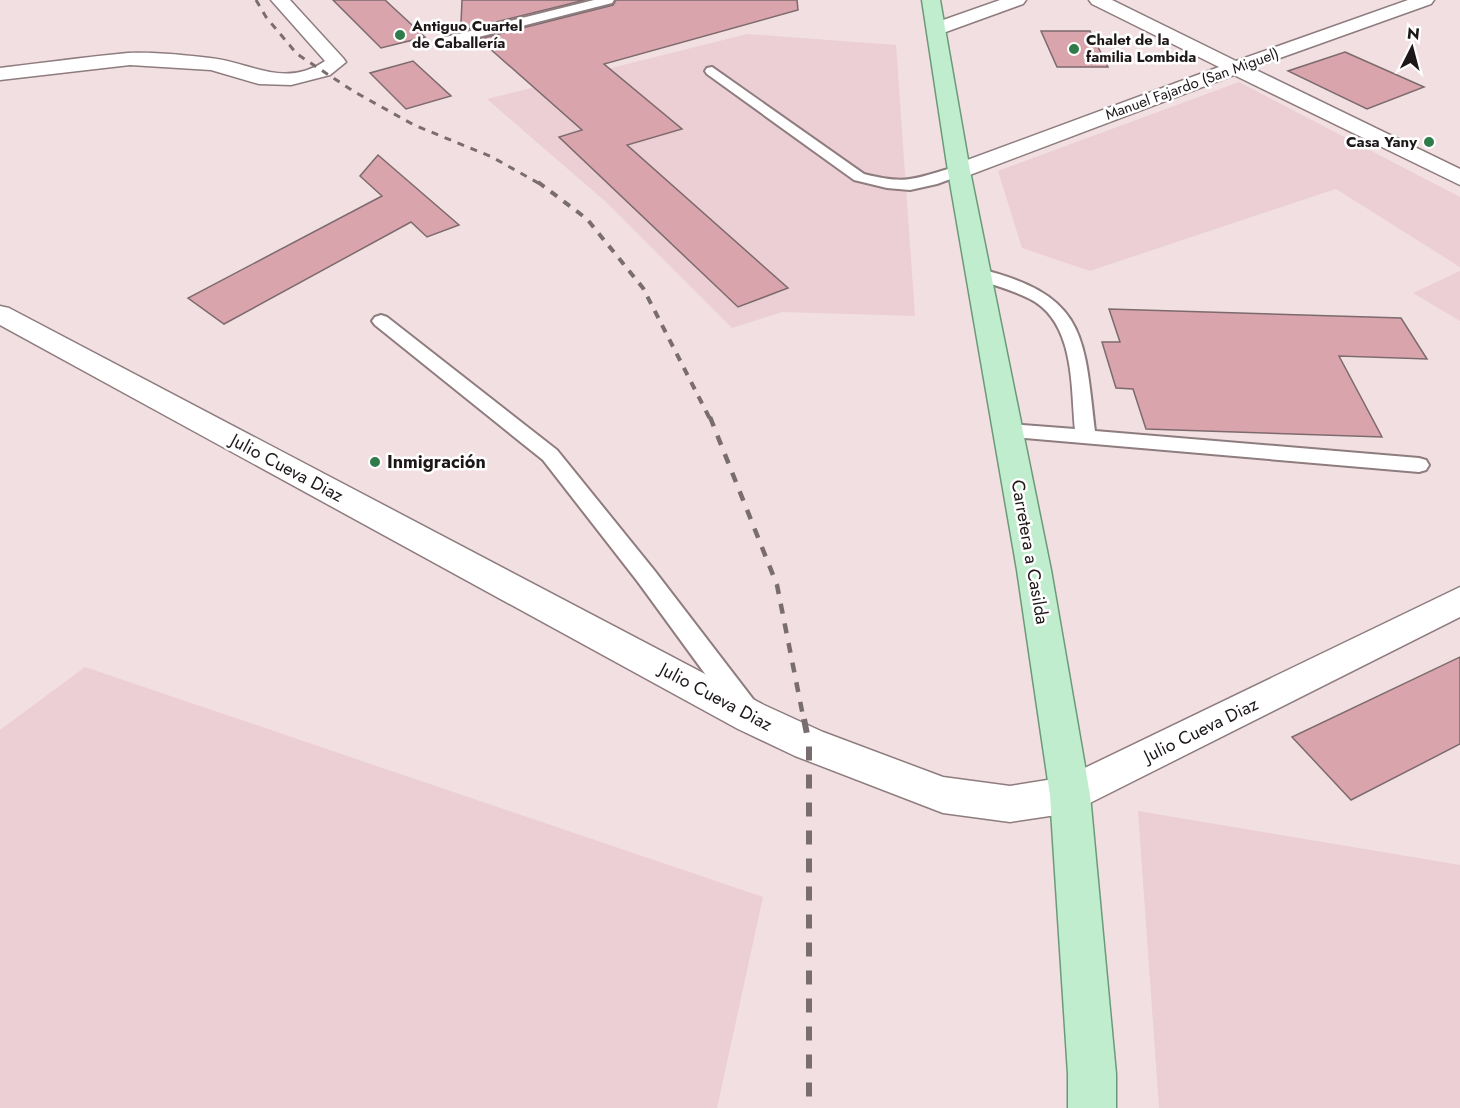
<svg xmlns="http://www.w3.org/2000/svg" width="1460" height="1108" font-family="Jost,sans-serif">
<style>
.built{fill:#ebcfd4}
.building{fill:#daa4ad;stroke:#7c6a6d;stroke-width:1.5}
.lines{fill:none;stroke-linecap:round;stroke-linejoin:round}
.lane-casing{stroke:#8e7c7f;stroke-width:4}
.street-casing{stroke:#8e7c7f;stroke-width:3}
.primary-casing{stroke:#6c9a78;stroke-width:3}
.lane{fill:#fff;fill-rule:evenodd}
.street{fill:#fff;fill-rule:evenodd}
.primary{fill:#c0edcd;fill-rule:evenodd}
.rail-far3{stroke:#796d6f;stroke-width:3;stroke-dasharray:7 7;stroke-linecap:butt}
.rail-far2{stroke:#796d6f;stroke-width:4;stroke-dasharray:8 8;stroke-linecap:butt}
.rail-far1{stroke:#796d6f;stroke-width:4.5;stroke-dasharray:10 10;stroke-linecap:butt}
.rail{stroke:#796d6f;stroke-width:6;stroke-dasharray:14 14;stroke-linecap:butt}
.poi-dot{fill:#2f7b49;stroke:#fff;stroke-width:2}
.labels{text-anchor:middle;stroke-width:5;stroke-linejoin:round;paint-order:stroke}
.far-poi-label{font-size:15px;font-weight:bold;fill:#1d1718;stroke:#fff;text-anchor:start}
.far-street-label{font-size:15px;fill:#1d1718;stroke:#fff}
.poi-label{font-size:18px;font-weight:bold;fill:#1d1718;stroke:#fff;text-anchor:start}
.street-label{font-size:18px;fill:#1d1718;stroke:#fff}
</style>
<rect width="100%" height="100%" fill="#f2dfe2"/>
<g class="built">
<path d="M747 34 896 45 915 316 782 312 732 328 606 202 487 99Z"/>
<path d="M1239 82 1460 197V267L1336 189 1090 271 1022 248 998 171Z"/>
<path d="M1460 271V321L1413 293Z"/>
<path d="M85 667 763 897 717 1108H0V730Z"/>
<path d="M1138 811 1460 865V1108H1159Z"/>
</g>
<g class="building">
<path d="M333 0H385L425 37 381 48Z"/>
<path d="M462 0H585L468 29 461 23Z"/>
<path d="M616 0H797L798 10 604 64 682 129 627 145 788 288 738 307 559 137 582 130 479 39 613 5Z"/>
<path d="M1041 31H1090L1108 67H1057Z"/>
<path d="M1345 52 1424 87 1367 109 1288 71Z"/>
<path d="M413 61 451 96 406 109 370 73Z"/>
<path d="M378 155 459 225 427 237 411 222 224 324 188 298 382 196 360 176Z"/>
<path d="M1109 309 1401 318 1427 359 1339 356 1382 437 1146 429 1133 389 1116 388 1102 342H1120Z"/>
<path d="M1460 657V744L1351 800 1292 737Z"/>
</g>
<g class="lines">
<g class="lane-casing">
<g id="lane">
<path d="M594 0H614L612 3 443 46 437 42 438 39Z"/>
<path d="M712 67 864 174C910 186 917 177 959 166L967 171 964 174 937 184 910 190 887 188 854 180 707 74 705 71 707 68Z"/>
<path d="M980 269C1086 295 1084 335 1095 431L1419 458 1426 460 1429 465 1426 470 1419 472 1002 436 999 431 1002 426 1009 424 1075 429C1071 387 1075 322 1030 299 1013 290 992 285 974 278L971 274 974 270Z"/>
<path d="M381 315 387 317 557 450 654 570 756 703 760 711 756 719 747 722 738 719 638 582 543 460 375 325 372 321 375 317Z"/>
</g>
</g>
<g class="street-casing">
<g id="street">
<path d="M271 0H290L343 58 346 62 330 75 291 85 259 84 211 70 130 65 0 80V68C42 63 85 57 128 53 154 52 184 55 210 58 250 62 284 89 325 61Z"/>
<path d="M1000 0H1026L1023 4 943 33H929L927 29 929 25Z"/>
<path d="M1089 0H1112L1236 61 1408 0H1434L1431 4 1252 68 1460 169V185L1234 75 967 176 959 178 951 176 948 171 951 166 1219 67 1092 4Z"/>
<path d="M0 306 9 308 764 705 823 732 943 777 1010 786 1066 777 1460 587V617L1070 813 1010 822 943 813 795 756 738 729 0 325Z"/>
</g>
</g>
<g class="primary-casing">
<path id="primary" d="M922 0H940L970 171 1051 570 1090 795 1116 1074V1108H1068V1074L1050 795 1017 570 948 171Z"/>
</g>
<use href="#lane" class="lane"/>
<use href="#street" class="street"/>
<use href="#primary" class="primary"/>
<path class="rail-far3" d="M256 0 266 17 297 54 353 91 414 125 492 157 540 184"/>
<path class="rail-far2" d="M538 182 587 219 643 288 710 419"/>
<path class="rail-far1" d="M710 417 777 585 804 721"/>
<path class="rail" d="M804 719 809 744V1108"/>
</g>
<g class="poi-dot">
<circle cx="400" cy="35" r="6"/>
<circle cx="1074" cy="49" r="6"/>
<circle cx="1429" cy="142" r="6"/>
<circle cx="375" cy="462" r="6"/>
</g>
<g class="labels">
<g class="far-poi-label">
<text x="412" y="31">Antiguo Cuartel<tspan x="412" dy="17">de Caballería</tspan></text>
<text x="1086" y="45">Chalet de la<tspan x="1086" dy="17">familia Lombida</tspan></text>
<text x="1417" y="147" text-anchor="end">Casa Yany</text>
</g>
<g class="far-street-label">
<text transform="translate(1192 84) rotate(-20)" y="5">Manuel Fajardo (San Miguel)</text>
</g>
<g class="poi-label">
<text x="387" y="468">Inmigración</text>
</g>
<g class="street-label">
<text transform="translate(287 468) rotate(28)" y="6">Julio Cueva Diaz</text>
<text transform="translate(1030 552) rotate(80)" y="6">Carretera a Casilda</text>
<text transform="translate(716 697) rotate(28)" y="6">Julio Cueva Diaz</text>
<text transform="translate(1201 730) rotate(-26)" y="6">Julio Cueva Diaz</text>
</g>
</g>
<g transform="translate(1412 48) rotate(6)" stroke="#ffffff" stroke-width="4.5" paint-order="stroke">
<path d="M0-4.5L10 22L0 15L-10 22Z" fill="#1d1718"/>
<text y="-9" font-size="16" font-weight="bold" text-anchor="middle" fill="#1d1718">N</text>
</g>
</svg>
